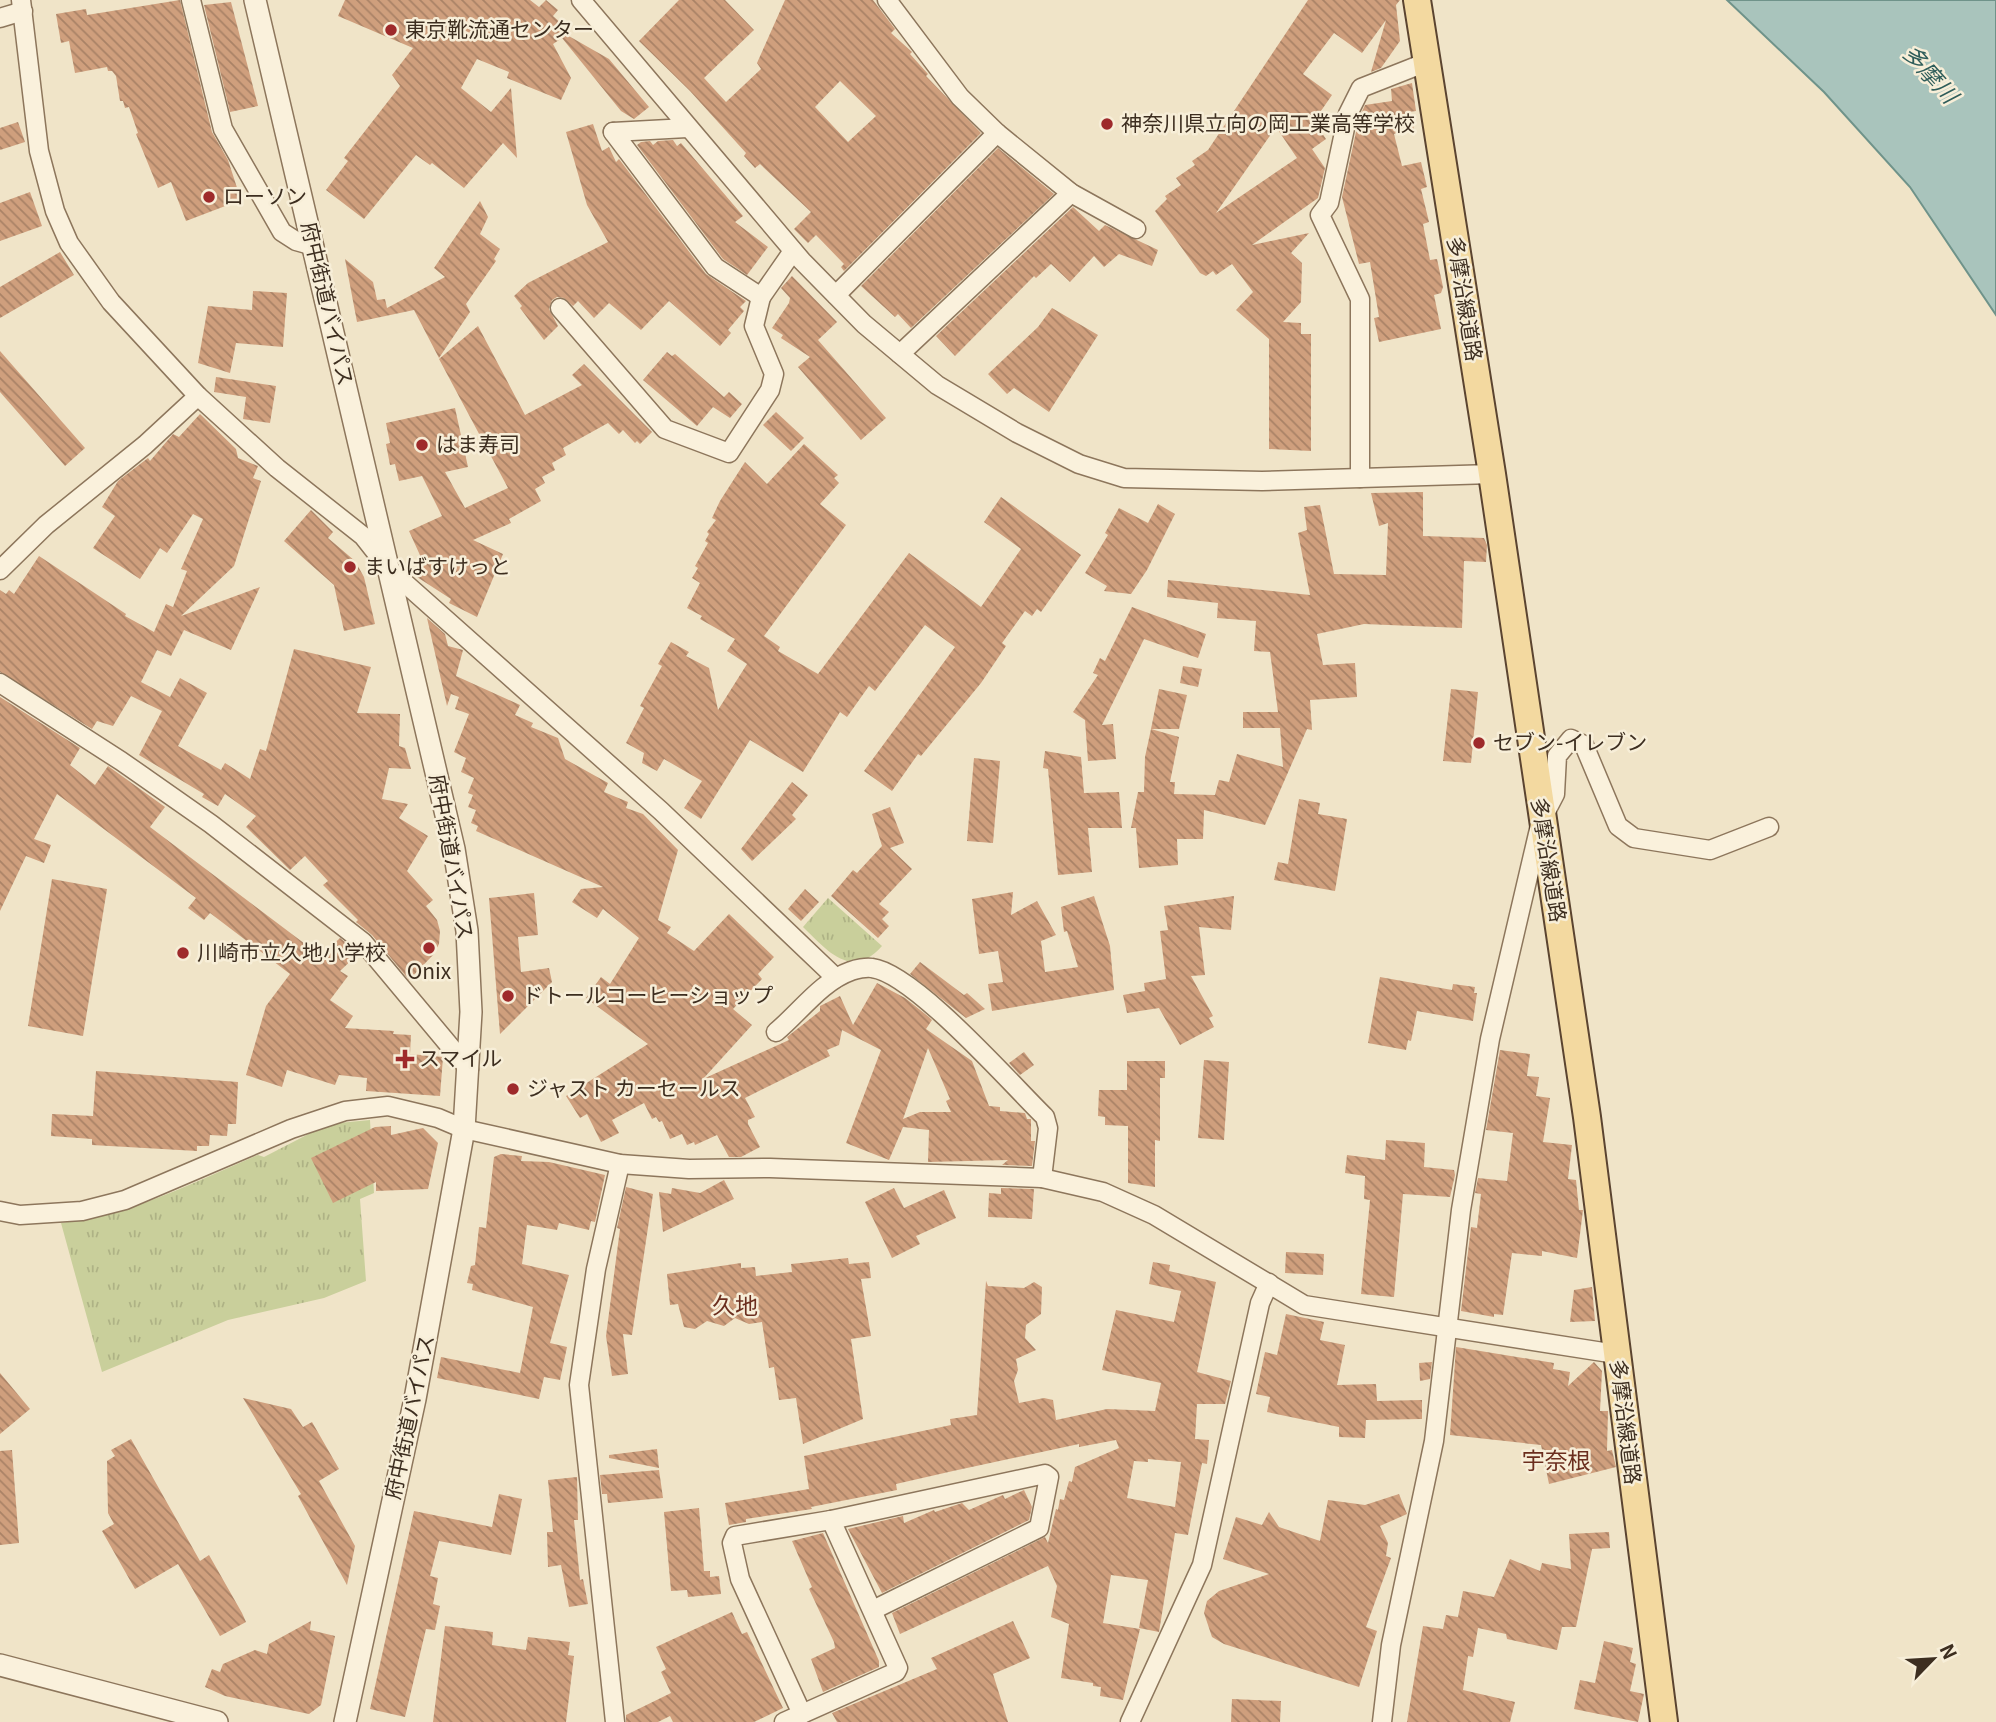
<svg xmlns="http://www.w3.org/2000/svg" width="1996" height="1722" font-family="Georgia,'Noto Sans JP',serif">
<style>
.park{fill:url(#park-tufts)}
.water{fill:#a9c4bc;stroke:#6f938a;stroke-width:2}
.building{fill:url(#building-back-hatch);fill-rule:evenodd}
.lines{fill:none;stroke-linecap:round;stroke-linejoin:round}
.minor-casing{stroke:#8d765c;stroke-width:21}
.tertiary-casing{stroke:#8d765c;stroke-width:24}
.primary-casing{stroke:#5b4430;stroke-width:30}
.minor{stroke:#faf1dc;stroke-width:18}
.tertiary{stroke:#faf1dc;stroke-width:21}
.primary{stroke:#f3d9a0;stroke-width:26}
.poi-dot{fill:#9e2a2b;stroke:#f7eed8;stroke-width:2.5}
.labels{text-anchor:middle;stroke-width:5;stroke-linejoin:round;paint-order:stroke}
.poi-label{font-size:21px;fill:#3d2e20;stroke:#f7eed8;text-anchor:start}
.street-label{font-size:21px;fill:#3d2e20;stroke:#f7eed8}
.water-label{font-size:23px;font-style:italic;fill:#2f5d5a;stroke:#f7eed8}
.neighbourhood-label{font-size:23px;fill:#6b2e1e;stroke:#f7eed8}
</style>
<defs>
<pattern id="park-tufts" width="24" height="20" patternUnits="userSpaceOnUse" patternTransform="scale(1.75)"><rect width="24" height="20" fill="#c9cf9b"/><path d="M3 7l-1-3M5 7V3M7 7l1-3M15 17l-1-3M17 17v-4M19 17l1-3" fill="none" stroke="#aeb285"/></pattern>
<pattern id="building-back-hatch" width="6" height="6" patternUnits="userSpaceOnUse" patternTransform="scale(1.75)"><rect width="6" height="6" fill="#cf9f7d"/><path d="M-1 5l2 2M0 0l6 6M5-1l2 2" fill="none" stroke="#a98266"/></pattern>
</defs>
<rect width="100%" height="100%" fill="#f0e4c8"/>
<g class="park">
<path d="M828 898 882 946C851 981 827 950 803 927Z"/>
<path d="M370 1120 374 1193 360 1199 366 1281 324 1298 228 1320 102 1372 61 1223C131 1215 193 1183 258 1155L264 1157 328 1124Z"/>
</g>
<path class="water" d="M1727 0H1996V315L1910 187 1824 92Z"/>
<g class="building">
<path d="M180 0 212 132 228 160 241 200 186 221 171 182 158 188 136 134 138 133 129 107 125 108 123 101H120L116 76 112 71H108L107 67 75 73 69 41 61 43 56 14 86 9 87 15Z"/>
<path d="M345 0H530L539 7 546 0 558 10 553 16 571 32 567 35 609 59 649 107 634 119 621 111 562 38 553 44 571 78 561 100 507 78 509 72 477 59 461 88 491 112 511 88 517 158 503 143 464 188 432 163 430 165 416 155 364 219 326 190 348 161 344 158 400 86 392 75 413 48 338 16Z"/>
<path d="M679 0H725L754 30 704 78 726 102 761 69 757 63 785 0H873L895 29 891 33 912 52 910 54 928 74 926 76 981 133 844 271 841 267 844 264 816 235 808 243 794 229 811 212 760 164 755 168 744 156 746 153 690 91 639 41ZM840 81 876 116 848 142 815 107Z"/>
<path d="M1308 0H1400L1396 5 1400 41 1381 68 1371 72 1386 20 1362 53 1334 33 1303 74 1332 95 1314 121 1326 139 1312 149 1325 168 1318 198 1252 245 1309 233 1291 253 1302 263 1301 302 1283 322 1301 323V334H1311V451L1269 449V339L1236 310 1253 292 1232 264 1216 275 1213 271 1206 276 1200 273 1155 211 1167 199 1165 196 1181 185 1176 178 1195 165 1192 161 1208 150ZM1276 127 1297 158 1216 213Z"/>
<path d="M231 2 258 106 230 112 204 5Z"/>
<path d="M1412 83 1416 111 1409 112 1414 129 1394 134 1402 166 1421 162 1427 187 1421 189 1429 222 1423 224 1430 260 1437 259 1443 287 1441 293 1434 295 1441 329 1379 342 1374 318 1379 317 1370 262 1359 264 1342 197 1359 118 1365 105 1392 101 1391 89Z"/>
<path d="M18 122 25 142 0 150V128Z"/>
<path d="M593 124 602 151 609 147 616 162 619 159 706 274 746 301 740 307 744 311 728 330 731 333 720 346 669 301 641 330 609 303 594 318 578 301 573 306 564 298 557 297 552 300 549 309 558 326 544 340 520 308 522 306 514 296 528 283 608 242 587 205 566 132Z"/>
<path d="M673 140 677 146 681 143 743 216 735 222 768 247 747 275 723 259 637 145 641 142 650 141 653 145 658 141Z"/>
<path d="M998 148 1054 194 911 328 898 314 895 317 861 286Z"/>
<path d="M30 192 42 226 0 241V203Z"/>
<path d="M480 201 488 217 480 234 500 249 494 259 496 261 466 304 470 312 439 358 414 310 357 322 345 259 373 282 377 300 385 299 387 308 445 277 434 268Z"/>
<path d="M1073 207 1099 231 1105 225 1158 250 1152 266 1119 254 1104 267 1094 256 1070 282 1051 264 1036 278 1034 276 955 356 936 336Z"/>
<path d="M60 252 74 275 0 318V287Z"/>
<path d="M792 276 837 322 818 340 886 418 861 440 798 367 810 357 781 338 783 335 772 328 789 303 790 298 781 288Z"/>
<path d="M253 291 287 293 283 347 236 343 230 373 198 363 208 306 252 310Z"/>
<path d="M1052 308 1098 335 1049 412 1014 388 1007 394 988 374 1038 327Z"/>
<path d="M478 326 525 415 582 385 572 375 584 364 652 432 640 444 637 441 635 443 623 430 619 434 608 423 563 448 566 455 552 463 555 470 542 477 545 483 535 489 541 501 509 519 511 523 473 540 503 554 477 617 449 603 451 599 417 577 424 564 409 531 442 516 422 476 399 481 395 464 390 465 386 444 390 443 386 423 455 408 468 467 445 472 465 508 508 488 439 359Z"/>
<path d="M0 351 85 448 65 466 0 392Z"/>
<path d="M667 352 672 356 675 354 724 397 729 392 742 404 730 418 713 407 697 426 643 380Z"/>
<path d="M216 377 276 386 270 423 243 419 246 397 214 392Z"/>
<path d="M776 412 804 438 791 451 763 425Z"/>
<path d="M200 414 236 449 238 458 258 466 253 478 261 481 234 566 181 616 260 587 231 650 184 630 171 656 157 650 141 682 170 697 180 678 207 693 178 746 221 770 225 763 250 779 260 749 266 751 294 649 371 667 357 713 400 714 399 746 405 748 411 769 389 768 382 799 408 804 399 818 428 836 407 871 433 900 426 906 437 920 440 931 439 944 433 955 409 980 372 935 356 922 358 920 323 885 328 881 305 856 290 870 246 827 256 816 225 794 218 806 202 797 204 794 139 755 162 711 131 696 113 726 97 721 92 729 0 672V590L6 594 9 590 14 594 39 556 126 614 125 616 154 632 166 604 173 607 187 571 181 569 203 519 193 514 167 553 160 548 140 579 93 548 115 516 102 507 118 481 148 458 150 461 173 434 179 437Z"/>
<path d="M804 444 838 475 834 478 839 483 820 504 846 525 764 636 780 647 778 651 818 674 909 553 981 607 1021 549 984 522 1001 497 1081 555 1041 612 1037 609 1032 616 1025 611 1002 643 1006 646 981 683 921 756 918 754 892 791 864 771 955 647 925 625 875 691 869 686 847 717 840 712 803 772 750 740 701 819 684 808 702 781 664 759 657 771 642 763 644 753 626 743 644 708 640 706 662 666 658 664 671 642 689 652 686 656 709 668 718 710 747 664 727 651 735 639 700 619 702 616 687 608 700 583 692 578 698 568 695 566 708 543 705 541 709 534 707 532 716 520 712 518 720 501 745 462 767 484Z"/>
<path d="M1423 492V536L1484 538 1487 545 1486 562 1464 561 1462 628 1364 624 1317 634 1323 665 1355 663 1357 697 1310 700 1312 730 1307 729 1265 825 1204 810 1203 839H1177L1178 865 1139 868 1136 828H1131L1138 792H1144L1145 757 1151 729 1179 737 1170 782H1175L1174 794 1215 795 1219 780 1229 782 1237 754 1283 767 1280 728H1243V712H1278L1270 652 1254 651 1256 621 1217 618 1218 603 1167 597 1168 580 1310 595 1298 533 1307 530 1304 507 1320 505 1334 574 1386 575 1388 523 1379 526 1371 493Z"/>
<path d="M1158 504 1175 514 1147 570 1131 594 1104 591 1107 586 1085 573 1108 535 1105 533 1119 508 1148 523Z"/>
<path d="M311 510 333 532 328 538 355 561 364 577 375 624 344 631 334 585 284 541Z"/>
<path d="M1132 607 1206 634 1198 658 1144 639 1102 725 1113 724 1116 759 1088 761 1085 720 1073 712 1098 675 1093 673 1100 658 1105 661Z"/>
<path d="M427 618 445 634 448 646 463 650 456 676 520 705 515 715 533 723 531 727 558 738 565 759 608 783 604 792 628 802 626 808 643 814 678 850 658 920 671 927 667 933 694 951 729 914 774 957 758 974 762 979 733 1009 752 1025 703 1079 789 1040 787 1037 820 1011V1006L840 996 853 1025 877 983 905 998 929 1017 932 1020 926 1029 972 1061 989 1106 1000 1107V1111L1025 1113 1027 1119H1031V1141H1035L1032 1166 1002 1165 1008 1160 928 1162 929 1130 903 1127 889 1160 846 1143 881 1050 842 1030 839 1045 827 1050 830 1056 745 1098 755 1117 748 1120V1124L760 1147 741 1157H729L717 1135 695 1145 694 1142 687 1145 682 1134 670 1139 662 1121 659 1122 656 1117 652 1119 644 1103 612 1120 619 1133 601 1142 587 1114 580 1118 566 1096 648 1044 586 998 601 977 610 984 639 938 603 909 597 918 572 902 581 889 603 887 476 831 478 826 471 823 476 810 468 807 473 795 468 793 474 778 461 772 466 758 454 752 469 714 455 709 459 697 451 694 447 706ZM928 1048 950 1099 946 1101 951 1112H920L903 1119Z"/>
<path d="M1183 666 1202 669 1198 687 1180 683Z"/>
<path d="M1159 689 1187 695 1179 729H1151Z"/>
<path d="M1451 689 1478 692 1471 763 1443 761Z"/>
<path d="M0 697 80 748 70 765 95 785 108 766 165 807 150 827 321 956 340 938 355 950 358 954 340 971 348 976 330 1000 353 1016 345 1028 394 1031 393 1034 411 1035 410 1054 443 1057 440 1096 366 1091 367 1078 339 1075 335 1085 287 1070 282 1087 246 1075 266 1006 290 974 210 913 204 920 188 908 196 898 57 794 34 839 51 845 44 863 26 856 0 911Z"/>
<path d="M1045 751 1081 757 1084 793 1119 792 1122 828H1088L1092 872 1058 875 1048 769 1043 768Z"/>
<path d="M974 758 1000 761 993 843 967 841Z"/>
<path d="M792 782 808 795 792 815 796 819 752 861 741 849Z"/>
<path d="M1299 799 1320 803 1318 814 1347 819 1335 891 1274 880 1278 862 1288 864Z"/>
<path d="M890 807 904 843 890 848 912 869 879 904 889 912 882 919 889 926 878 938 831 896 853 870 857 873 882 846 872 814Z"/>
<path d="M52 879 107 889 83 1036 28 1026Z"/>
<path d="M805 889 819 902 801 921 788 909Z"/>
<path d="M1013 892 1011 915 1037 901 1056 935 1041 941 1045 972 1078 967 1067 931 1064 932 1061 907 1094 896 1110 946 1114 990 992 1011 988 984 1003 982 998 951 979 954 972 899Z"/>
<path d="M534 893 538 935 518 937 521 972 549 968 552 982 500 1034 489 898Z"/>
<path d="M1234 896 1231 930 1199 927 1205 975 1191 976 1213 1016 1209 1018 1214 1027 1180 1045 1159 1008 1127 1013 1123 995 1145 991 1144 983 1166 979 1160 931 1168 930 1164 906Z"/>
<path d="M920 962 964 995 967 993 985 1009 966 1018 910 974Z"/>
<path d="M1380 977 1452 990 1453 984 1475 987 1474 993H1477L1473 1021 1417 1011 1411 1041 1408 1040 1406 1050 1368 1043Z"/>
<path d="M1500 1050 1530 1054 1527 1076 1539 1077 1536 1096 1550 1098 1543 1142 1572 1145 1568 1179 1576 1180 1579 1210H1583L1577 1258 1542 1251V1256L1512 1253 1503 1315 1494 1314V1317L1461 1311 1471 1227 1477 1228 1481 1194 1475 1193 1478 1178 1507 1181 1513 1133 1486 1130Z"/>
<path d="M1024 1052 1034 1065 1020 1075 1009 1063Z"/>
<path d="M1204 1060 1229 1062 1224 1140 1198 1138Z"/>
<path d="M1127 1061H1165V1078H1160V1141L1155 1140V1187L1128 1183V1126L1105 1125V1117L1098 1116 1099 1090H1127Z"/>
<path d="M96 1071 238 1082 236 1124H228L227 1136 210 1135 209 1146H197V1151L92 1145V1139L51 1136 52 1114 93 1116Z"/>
<path d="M391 1126V1135L423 1128 438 1143 428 1189 376 1191V1182L333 1203 311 1158 375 1127Z"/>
<path d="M1386 1140 1425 1143 1424 1167 1454 1170 1455 1175 1450 1197 1403 1194 1394 1297 1361 1294 1370 1200 1364 1199 1365 1176 1345 1173 1347 1155 1385 1160Z"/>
<path d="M501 1154 522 1156 521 1161 549 1162 605 1175 595 1222 591 1221 589 1230 559 1223 557 1230 527 1225 522 1264 569 1275 550 1343 567 1347 560 1380 544 1377 539 1399 437 1378 441 1357 520 1373 533 1307 472 1290 473 1284 467 1283 471 1266 475 1265 479 1227 486 1228 494 1157Z"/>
<path d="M724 1180 734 1199 663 1232 659 1192 671 1194 672 1188 700 1193Z"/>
<path d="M626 1187 653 1194 632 1335 623 1334 628 1374 612 1376 606 1336 620 1229 617 1228Z"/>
<path d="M894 1188 904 1208 944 1190 956 1218 916 1236 920 1244 892 1258 865 1202Z"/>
<path d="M1001 1188 1034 1189 1032 1219 988 1217 989 1193 1001 1194Z"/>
<path d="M1286 1252 1324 1254 1323 1275 1285 1273Z"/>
<path d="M848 1258 849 1264 869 1262 871 1278 861 1279 871 1336 851 1339 863 1419 803 1444 796 1398 779 1400 774 1367 769 1368 762 1322 749 1324 735 1318 724 1326 707 1321 695 1329 684 1327 678 1304 670 1305 667 1274 741 1263V1268L755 1267 756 1276 792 1272 791 1264Z"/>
<path d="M1153 1262 1170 1265 1169 1271 1216 1282 1197 1372 1231 1381 1225 1404H1197L1195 1439 1209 1440 1207 1464 1202 1463 1188 1535 1175 1533 1159 1632 1139 1628 1148 1580 1111 1575 1103 1623 1140 1629 1123 1700 1100 1696 1101 1687 1093 1686V1683L1061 1678 1069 1624 1051 1617 1057 1586 1048 1566 900 1634 892 1613 1045 1537 1048 1543 1056 1509 1058 1510 1060 1499 1064 1500 1069 1481 1072 1482 1075 1467 1119 1448 1116 1440 1079 1447V1444L953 1471 896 1484 897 1490 811 1507 812 1509 746 1519V1522L729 1525 725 1503 809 1489 804 1456 951 1425 950 1419 977 1415 986 1281 988 1286 1024 1288 1034 1282 1042 1287 1041 1314 1026 1325 1025 1338 1036 1350 1016 1359 1018 1370 1014 1381 1019 1403 1044 1398 1053 1400 1056 1420 1107 1409 1155 1411 1161 1383 1102 1370 1116 1310 1174 1322 1181 1291 1149 1284ZM1148 1459 1181 1462 1175 1507 1127 1498 1134 1461 1148 1462Z"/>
<path d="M1592 1287 1595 1321 1570 1322 1574 1290Z"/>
<path d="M1286 1314 1324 1322 1320 1340 1345 1345 1337 1385 1376 1384 1377 1401 1422 1400V1419L1366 1420 1365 1438 1339 1437V1427L1267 1412 1270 1397 1256 1394 1265 1352 1277 1355Z"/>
<path d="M1456 1347 1554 1363 1553 1369 1570 1372 1568 1386 1594 1362 1602 1371 1600 1411H1608L1607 1451 1612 1450 1616 1467 1549 1484 1541 1445 1450 1435Z"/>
<path d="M1432 1362 1430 1379 1420 1381 1419 1363Z"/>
<path d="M0 1373 30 1409 0 1434Z"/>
<path d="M243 1398 291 1409 303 1427 312 1422 339 1469 319 1481 355 1546 347 1585 298 1496 301 1494Z"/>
<path d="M131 1439 200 1561 209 1555 242 1613 246 1622 220 1636 178 1564 135 1589 102 1531 114 1524 108 1513 107 1461 115 1456 111 1450Z"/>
<path d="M657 1449 659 1468 609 1458V1455Z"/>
<path d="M12 1450 19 1543 0 1545V1451Z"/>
<path d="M659 1470 663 1498 608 1503 607 1494H602L600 1475Z"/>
<path d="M577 1477 578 1520H574L580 1580 583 1579 588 1604 569 1607 561 1565 548 1567 547 1532H553L548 1480Z"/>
<path d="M1024 1490 1032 1507 1029 1520 882 1593 848 1529 903 1516 904 1523 934 1510 935 1512 962 1503 969 1510 1003 1495 1005 1499Z"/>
<path d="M499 1494 522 1499 511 1555 439 1541 430 1576 438 1578 433 1604 440 1606 435 1630 426 1629 405 1717 370 1709 414 1511 492 1527Z"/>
<path d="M1399 1494 1407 1514 1380 1526 1388 1543 1386 1556 1391 1558 1366 1627 1377 1631 1359 1687 1224 1644 1212 1637 1204 1613 1207 1601 1219 1591 1269 1574 1223 1559 1236 1517 1262 1525 1269 1512 1279 1527 1320 1541 1328 1500 1365 1505Z"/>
<path d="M699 1508 704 1571H710V1577L719 1576 721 1594 688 1597 687 1590 671 1591 664 1512Z"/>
<path d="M1609 1532 1610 1548 1592 1549 1576 1627H1562L1557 1650 1507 1639 1506 1634 1478 1628 1473 1657 1468 1656 1463 1690 1515 1702 1510 1722H1407L1423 1626 1443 1629 1446 1615 1458 1617 1463 1591 1494 1597 1510 1559 1540 1571 1542 1563 1571 1569 1569 1534Z"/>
<path d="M823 1533 879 1661V1667L823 1692 811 1659 835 1648 834 1642 809 1589 812 1587 792 1541Z"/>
<path d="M732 1612 742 1634 747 1632 783 1708 754 1722H673L670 1716 658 1722H626V1715L671 1693 661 1672 666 1669 656 1647Z"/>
<path d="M311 1621 310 1630 335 1636 321 1705 309 1714 225 1696 205 1687 212 1669 220 1672 223 1664 255 1650 267 1654 269 1644Z"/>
<path d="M1013 1621 1030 1658 993 1674 1008 1722H837L832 1713 937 1669 931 1658Z"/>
<path d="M445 1626 493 1632 492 1645 526 1650 528 1637 570 1642 568 1655 574 1656 566 1722H433Z"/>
<path d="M1604 1641 1633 1648 1630 1662 1636 1664 1630 1691 1644 1694 1638 1722 1574 1709 1580 1680 1595 1683Z"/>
<path d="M1232 1699 1281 1701 1280 1722H1231Z"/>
</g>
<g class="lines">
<g class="minor-casing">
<g id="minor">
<path d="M21 0 39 151 55 211 69 243 111 302 198 396 277 468 363 536 389 569 661 811 836 978"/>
<path d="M191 0 223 129 282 232 296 241 314 246"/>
<path d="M581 0 802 261 864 324 937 385 1017 433 1079 464 1124 478 1262 481 1492 474"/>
<path d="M887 0 960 97 997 133 1071 193 1136 229"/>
<path d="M0 18 23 11"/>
<path d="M613 132 715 267 761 297 793 251"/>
<path d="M613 132 687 128"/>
<path d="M836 295 997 133"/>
<path d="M560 308 665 429 729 453 770 390 774 374 754 326 761 297"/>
<path d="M900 354 1071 193"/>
<path d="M1360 478V299L1320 215 1329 203 1348 114 1361 88 1427 62"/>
<path d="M0 570 46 525 145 445 198 396"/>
<path d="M0 683 121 761 211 824 363 942 469 1069"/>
<path d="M776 1032C799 1013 822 981 851 971 856 969 866 967 872 968 914 973 1012 1085 1045 1117L1048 1128 1042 1178"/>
<path d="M0 1211 20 1215 82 1211 125 1200 291 1129 345 1111 388 1106 438 1118 464 1129 620 1164 689 1169 770 1168 1042 1178 1103 1192 1154 1215 1304 1305 1616 1354"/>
<path d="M802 1714 740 1579 732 1543 735 1536 831 1520 1045 1474 1049 1477 1039 1528 873 1610"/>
<path d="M615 1722 579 1385 596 1269 620 1164"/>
<path d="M784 1722 896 1672 898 1668 831 1520"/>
<path d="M1130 1722 1202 1565 1260 1303 1269 1283"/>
<path d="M1382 1722 1391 1645 1434 1441 1461 1210 1490 1039 1541 821 1555 794 1557 756 1571 739 1584 745 1618 826 1634 838 1710 850 1769 827"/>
</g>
</g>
<g class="tertiary-casing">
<g id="tertiary">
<path d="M255 0 454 849 467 931 471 1012 464 1129 415 1399 345 1722"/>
<path d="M0 1665 217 1722"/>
</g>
</g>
<g class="primary-casing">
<path id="primary" d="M1417 0 1492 474 1587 1117 1664 1722"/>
</g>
<use href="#minor" class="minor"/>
<use href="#tertiary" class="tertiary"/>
<use href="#primary" class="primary"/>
</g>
<g class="poi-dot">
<circle cx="391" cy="30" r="7"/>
<circle cx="1107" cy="124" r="7"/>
<circle cx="209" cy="197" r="7"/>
<circle cx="422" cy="445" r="7"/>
<circle cx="350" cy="567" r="7"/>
<circle cx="1479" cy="743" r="7"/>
<circle cx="429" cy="948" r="7"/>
<circle cx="183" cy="953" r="7"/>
<circle cx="508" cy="996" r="7"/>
<path d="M401.5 1048.5h7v7h7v7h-7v7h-7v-7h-7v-7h7z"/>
<circle cx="513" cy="1089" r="7"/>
</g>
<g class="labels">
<g class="poi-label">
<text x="405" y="37">東京靴流通センター</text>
<text x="1121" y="131">神奈川県立向の岡工業高等学校</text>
<text x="223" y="204">ローソン</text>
<text x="436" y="452">はま寿司</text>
<text x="364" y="574">まいばすけっと</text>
<text x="1493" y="750">セブン-イレブン</text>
<text x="197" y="960">川崎市立久地小学校</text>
<text x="429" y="979" text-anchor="middle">Onix</text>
<text x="522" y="1003">ドトールコーヒーショップ</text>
<text x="419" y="1066">スマイル</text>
<text x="527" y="1096">ジャスト カーセールス</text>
</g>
<g class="street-label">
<text transform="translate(1464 299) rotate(81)" y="7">多摩沿線道路</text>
<text transform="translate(327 304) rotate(77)" y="7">府中街道バイパス</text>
<text transform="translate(451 857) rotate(80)" y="7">府中街道バイパス</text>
<text transform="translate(1548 860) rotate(81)" y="7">多摩沿線道路</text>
<text transform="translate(410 1417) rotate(-78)" y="7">府中街道バイパス</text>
<text transform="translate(1625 1422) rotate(83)" y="7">多摩沿線道路</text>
</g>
<g class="water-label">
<text transform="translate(1930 74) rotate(48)" y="8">多摩川</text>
</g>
<g class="neighbourhood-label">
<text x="735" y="1314">久地</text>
<text x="1556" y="1469">宇奈根</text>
</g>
</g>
<g transform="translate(1933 1659) rotate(65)" stroke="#f7eed8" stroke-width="5" paint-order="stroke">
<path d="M0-5L12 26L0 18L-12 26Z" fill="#3d2e20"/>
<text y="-10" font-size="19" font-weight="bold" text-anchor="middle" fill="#3d2e20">N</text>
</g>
</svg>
